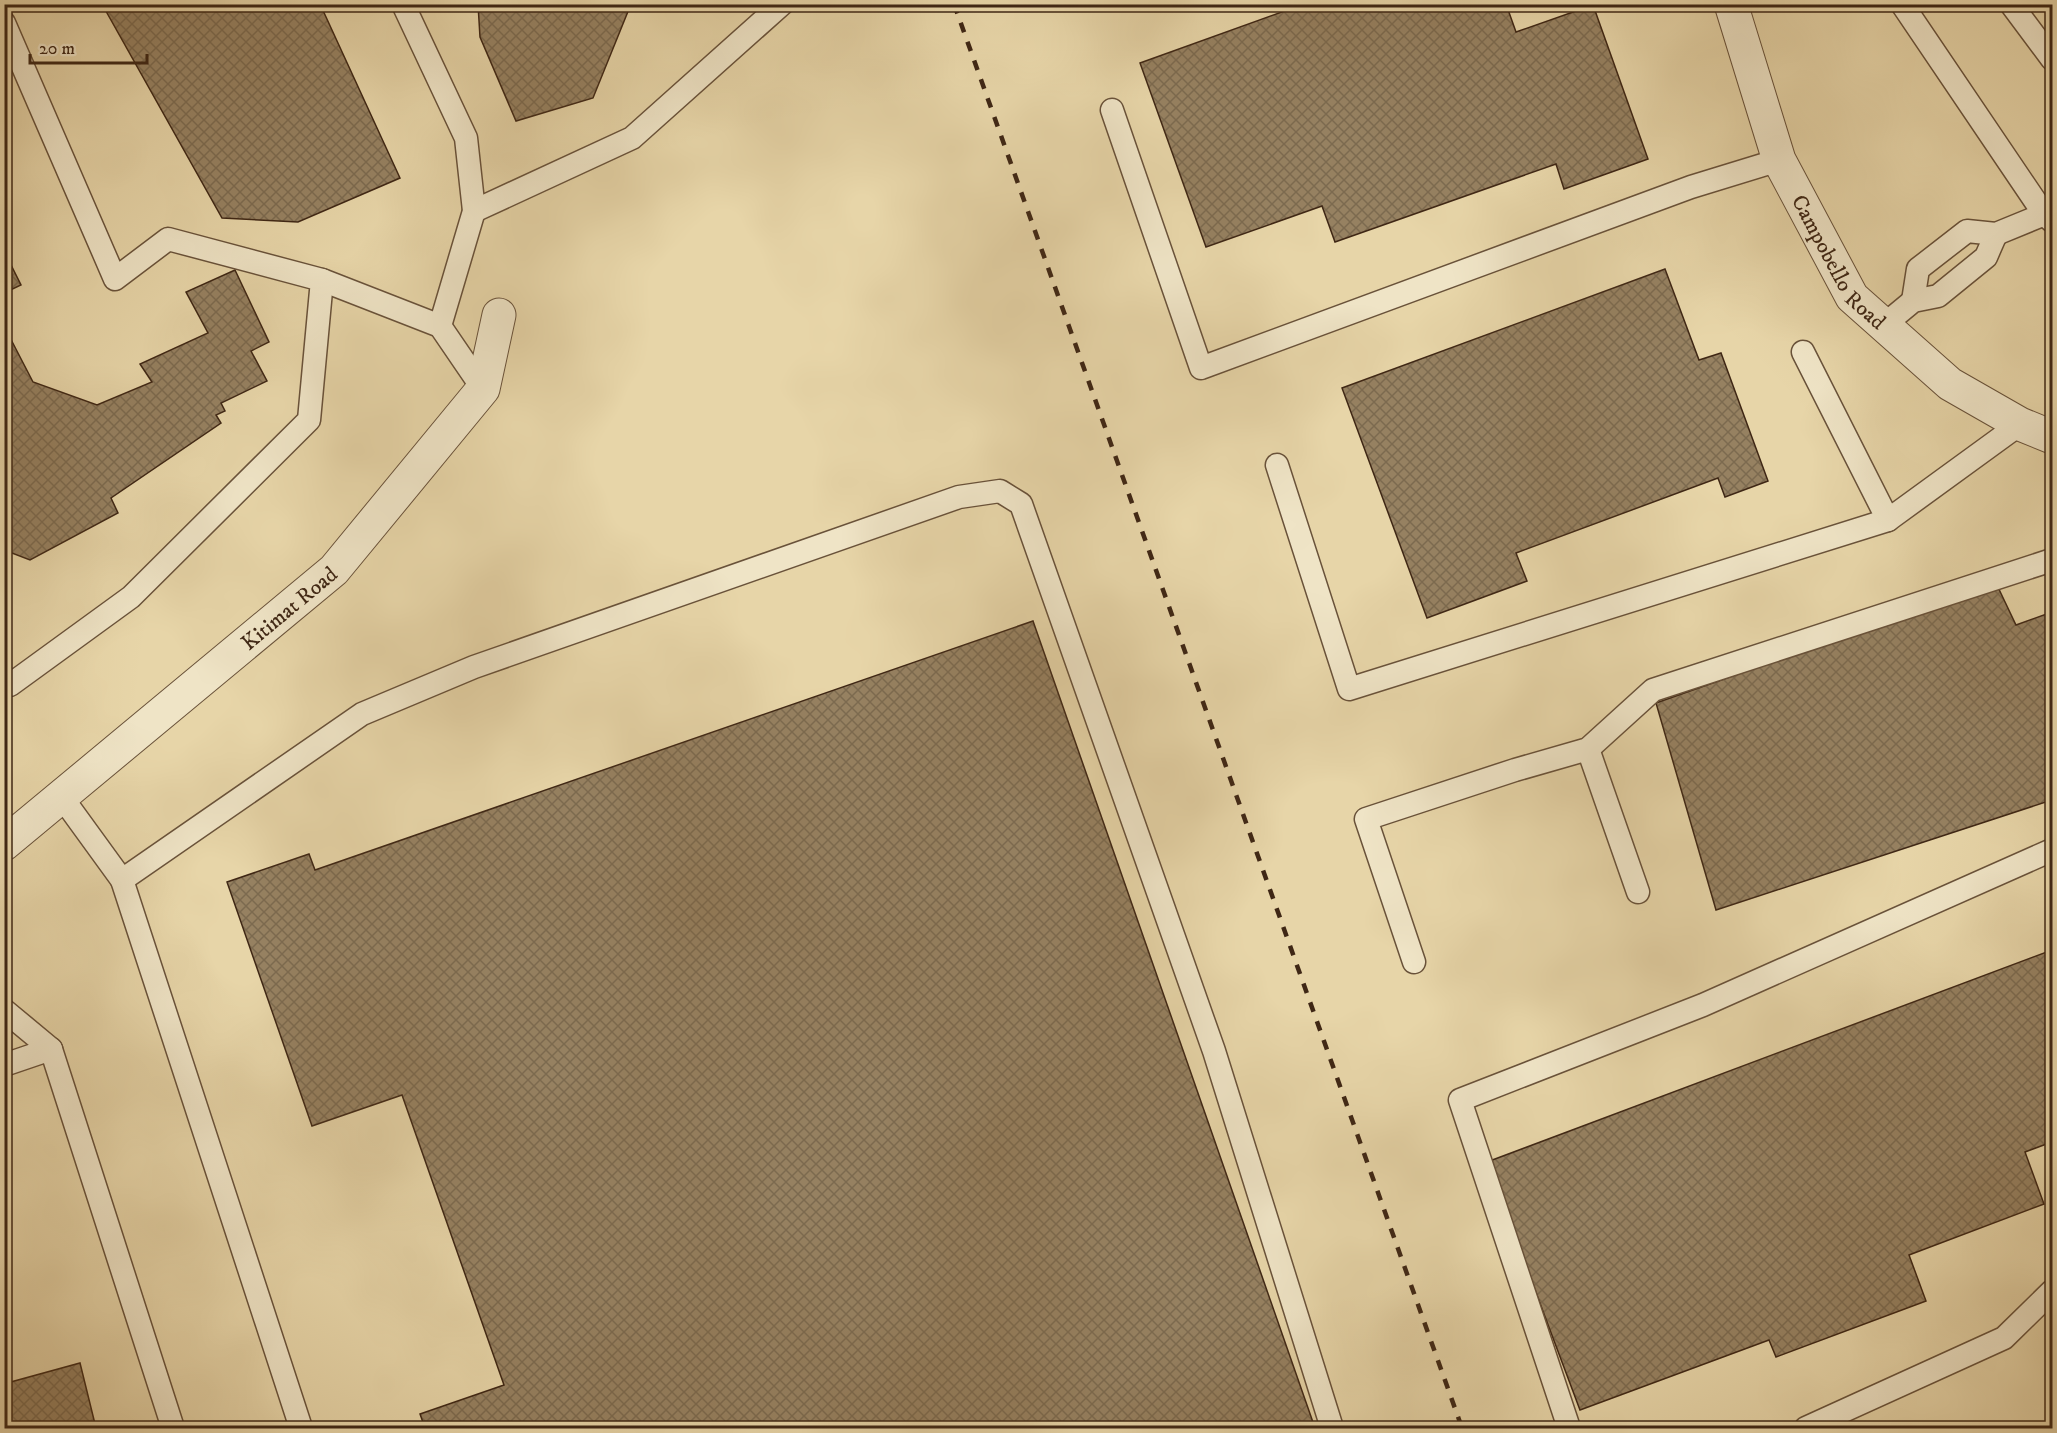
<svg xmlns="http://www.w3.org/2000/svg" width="2057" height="1433" font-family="'IM FELL DW Pica',serif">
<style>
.building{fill:url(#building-cross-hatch);stroke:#3f2715;stroke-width:1.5}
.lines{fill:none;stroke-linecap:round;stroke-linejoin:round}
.lane-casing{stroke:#69523a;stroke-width:25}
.street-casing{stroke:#69523a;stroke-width:35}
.lane{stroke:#efe4c6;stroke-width:22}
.street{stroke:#efe4c6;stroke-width:33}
.rail{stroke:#3f2715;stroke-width:4.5;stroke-dasharray:10 10;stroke-linecap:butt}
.labels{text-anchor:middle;stroke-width:5;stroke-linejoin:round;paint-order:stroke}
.street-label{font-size:22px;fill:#3f2715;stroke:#efe4c6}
</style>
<defs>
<pattern id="building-cross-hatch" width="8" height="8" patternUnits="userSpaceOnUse" patternTransform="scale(1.5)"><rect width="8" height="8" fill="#968161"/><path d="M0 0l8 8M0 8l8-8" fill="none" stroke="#7c6a4f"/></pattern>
</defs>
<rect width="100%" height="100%" fill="#e7d5a8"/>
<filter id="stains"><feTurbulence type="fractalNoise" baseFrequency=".00333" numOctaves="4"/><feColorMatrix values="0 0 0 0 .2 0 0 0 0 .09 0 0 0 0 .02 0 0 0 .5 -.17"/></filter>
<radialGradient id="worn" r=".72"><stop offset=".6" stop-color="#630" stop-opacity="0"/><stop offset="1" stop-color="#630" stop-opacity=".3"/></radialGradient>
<g class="building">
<path d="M102 4H320L400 178 298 222 222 218Z"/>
<path d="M478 4H631L593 98 516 121 480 37Z"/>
<path d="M1304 4H1506L1516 32 1593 5 1648 159 1564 189 1556 164 1335 242 1322 206 1206 247 1140 63Z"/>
<path d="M4 251 21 285 4 293Z"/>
<path d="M1665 269 1699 360 1721 353 1768 481 1725 497 1718 478 1516 553 1527 581 1427 618 1342 388Z"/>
<path d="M235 270 269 342 251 351 267 381 221 403 225 411 216 415 221 423 111 498 118 513 30 560 4 550V326L33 382 97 405 152 382 140 364 208 333 186 292Z"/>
<path d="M1996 583 2016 625 2052 612V800L1716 910 1656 703Z"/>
<path d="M1033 621 1315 1428H425L420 1414 504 1385 402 1095 312 1126 227 882 309 854 315 870Z"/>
<path d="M2052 950V1142L2025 1152 2044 1204 1909 1255 1926 1301 1776 1357 1769 1340 1580 1410 1487 1162Z"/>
<path d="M80 1363 96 1428H4V1374L7 1383Z"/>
</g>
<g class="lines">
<g class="lane-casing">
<g id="lane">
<path d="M403 4 466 138 474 211 440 326"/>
<path d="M1902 4 2044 214 2052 221"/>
<path d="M2011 4 2052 59"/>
<path d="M4 23 115 279 168 239 322 280 309 420 131 597 10 685"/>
<path d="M1112 110 1201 368 1691 187 1779 160"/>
<path d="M474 211 632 138 782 4"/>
<path d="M322 280 440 326 483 389"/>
<path d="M1913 301 1918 269 1967 231 1996 234 2052 211"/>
<path d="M1884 325 1913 301 1938 296 1986 257 1996 234"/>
<path d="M1803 352 1888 520"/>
<path d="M1277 465 1349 689 1888 520 2020 424"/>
<path d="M1588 749 1638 892"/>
<path d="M61 796 122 880"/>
<path d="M1414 962 1366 819 1515 770 1588 749 1653 690 2052 560"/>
<path d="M4 1010 51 1049 173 1428"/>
<path d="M4 1065 51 1049"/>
<path d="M301 1428 122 880 362 714 474 667 959 497 1000 491 1021 504 1214 1051 1332 1428"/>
<path d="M1569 1428 1460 1100 1703 1005 2052 850"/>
<path d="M1806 1428 2004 1338 2052 1291"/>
</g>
</g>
<g class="street-casing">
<g id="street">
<path id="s1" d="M1731 4 1779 160 1852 297 1950 384 2020 424 2052 437"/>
<path id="s2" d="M4 844 334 570 483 389 499 315"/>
</g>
</g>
<use href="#lane" class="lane"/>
<use href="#street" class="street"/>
<path class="rail" d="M954 4 1462 1428"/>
</g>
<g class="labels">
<g class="street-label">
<text dy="8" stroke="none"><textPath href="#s1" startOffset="282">Campobello Road</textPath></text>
<text dy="8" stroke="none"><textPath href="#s2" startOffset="370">Kitimat Road</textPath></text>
</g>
</g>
<rect width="2057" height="1433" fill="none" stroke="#e7d5a8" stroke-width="24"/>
<rect x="6" y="6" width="2045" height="1421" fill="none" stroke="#3f2715" stroke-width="3"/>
<rect x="12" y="12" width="2033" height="1409" fill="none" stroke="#3f2715" stroke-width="1.5"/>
<path d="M30 54v9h117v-9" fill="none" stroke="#3f2715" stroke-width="3"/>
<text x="39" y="54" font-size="18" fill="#3f2715" stroke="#efe4c6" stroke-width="4.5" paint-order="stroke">20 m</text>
<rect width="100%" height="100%" filter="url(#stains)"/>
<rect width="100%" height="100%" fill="url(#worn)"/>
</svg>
